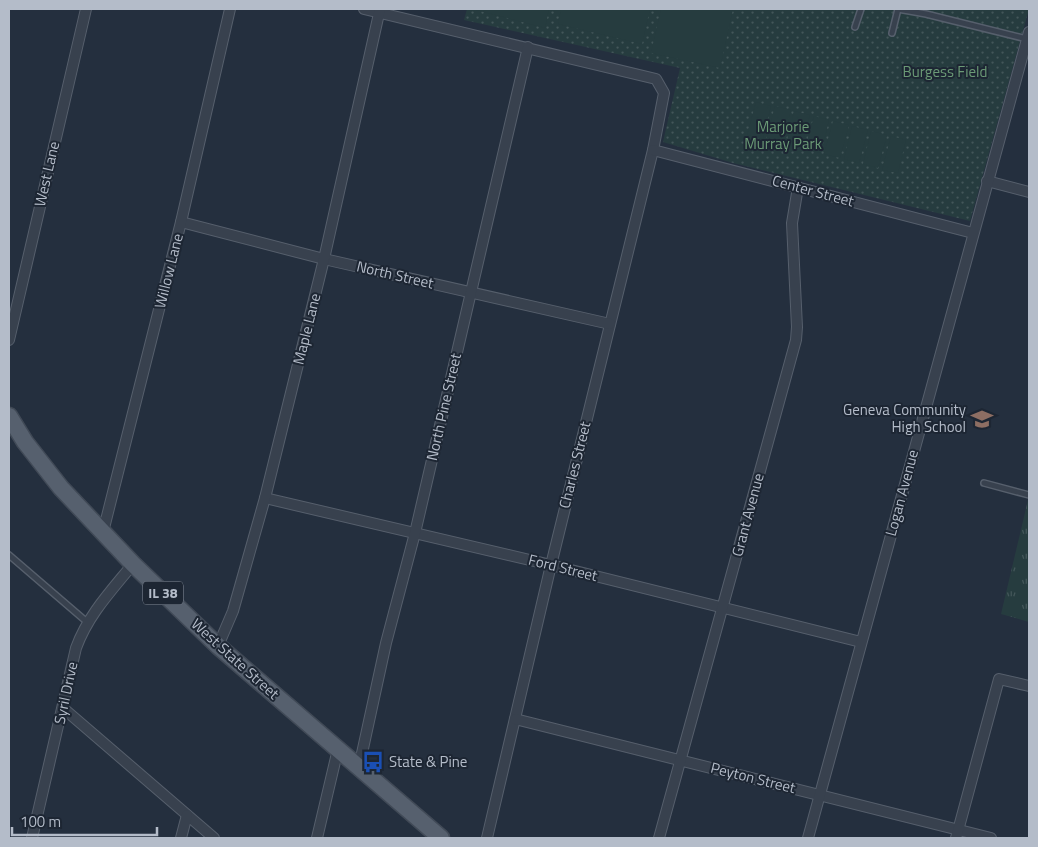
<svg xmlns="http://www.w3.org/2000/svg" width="1038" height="847" font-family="'Titillium Web',sans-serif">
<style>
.grass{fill:url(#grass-tufts)}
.park{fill:url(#park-dots)}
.garden{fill:#263c3f}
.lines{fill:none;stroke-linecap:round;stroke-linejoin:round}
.service-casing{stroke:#565f6c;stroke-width:8}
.minor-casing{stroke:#565f6c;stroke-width:12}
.primary-casing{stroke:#414a57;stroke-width:19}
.service{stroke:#38414e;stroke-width:5}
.minor{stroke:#38414e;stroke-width:10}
.primary{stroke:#56606e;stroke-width:16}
.labels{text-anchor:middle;stroke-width:4;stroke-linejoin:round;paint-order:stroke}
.shield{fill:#1d2633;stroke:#878f9c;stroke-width:1}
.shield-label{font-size:14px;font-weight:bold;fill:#b4bcc9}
.park-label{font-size:15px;fill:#6b9a76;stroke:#1d2633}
.street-label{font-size:15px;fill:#b4bcc9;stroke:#1d2633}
.poi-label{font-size:15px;fill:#b4bcc9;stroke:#1d2633;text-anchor:end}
</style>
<defs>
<pattern id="grass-tufts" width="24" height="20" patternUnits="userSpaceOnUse" patternTransform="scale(1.25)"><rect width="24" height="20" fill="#263c3f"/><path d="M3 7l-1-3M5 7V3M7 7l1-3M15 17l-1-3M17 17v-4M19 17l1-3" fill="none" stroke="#435659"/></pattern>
<pattern id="park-dots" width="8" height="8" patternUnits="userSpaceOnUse" patternTransform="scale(1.25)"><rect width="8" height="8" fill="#263c3f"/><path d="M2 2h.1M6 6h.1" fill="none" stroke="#435659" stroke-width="1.8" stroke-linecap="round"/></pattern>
</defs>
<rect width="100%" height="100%" fill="#242f3e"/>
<path class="grass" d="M1028 500 1029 501V622L1001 614Z"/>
<path class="park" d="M467 9H1029L970 221 733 163 663 142 680 68 464 20Z"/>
<g class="garden">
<path d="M476 9H549L545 28 476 10Z"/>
<path d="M561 9H650L642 44 558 24Z"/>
<path d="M661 9H733L720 68 651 53Z"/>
<path d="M756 102 771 106 763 139 747 135Z"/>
<path d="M775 106 791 110 782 144 766 140Z"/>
<path d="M794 111 810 115 801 149 786 145Z"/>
<path d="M814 116 829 120 821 153 805 149Z"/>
<path d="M833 121 849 125 840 158 824 154Z"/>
<path d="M852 126 868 130 859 163 844 159Z"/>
<path d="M871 131 887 135 878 168 863 164Z"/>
<path d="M891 136 906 140 898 173 882 170Z"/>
</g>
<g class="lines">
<g class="service-casing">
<g id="service">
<path d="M898 9 926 14 1027 39"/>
<path d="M855 27 861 9"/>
<path d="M892 33 898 9"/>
<path d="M984 483 1029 495"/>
<path d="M9 555 87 622"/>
</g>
</g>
<g class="minor-casing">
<g id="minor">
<path d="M364 9 656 79 664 93 653 150 551 565 487 838"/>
<path d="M653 150 973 233"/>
<path d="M987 181 1029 192"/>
<path d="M181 222 324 259 610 324"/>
<path d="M9 340 86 9"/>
<path d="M265 498 551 565 861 642"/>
<path d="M103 532 181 222 230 9"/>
<path d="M218 646 233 611 265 498 324 259 380 9"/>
<path d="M63 708 214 838"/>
<path d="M515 719 991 838"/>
<path d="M359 767 386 643 415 533 528 47"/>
<path d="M32 838 76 648C88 615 111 591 133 564"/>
<path d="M181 838 187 815"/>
<path d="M317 838 338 749"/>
<path d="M659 838 796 340 797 327 792 223 798 187"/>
<path d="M808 838 1029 32"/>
<path d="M956 838 999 679 1029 686"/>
</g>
</g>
<g class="primary-casing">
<path id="primary" d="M9 416 25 442 61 488 133 564 218 646 441 838"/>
</g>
<use href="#service" class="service"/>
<use href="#minor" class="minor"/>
<use href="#primary" class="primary"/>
</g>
<defs>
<g id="school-bare" transform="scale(1.725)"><path d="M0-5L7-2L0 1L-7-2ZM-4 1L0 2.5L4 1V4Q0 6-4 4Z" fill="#8d6e63" stroke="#1d2633" stroke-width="2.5" paint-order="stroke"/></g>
<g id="bus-bare" transform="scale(1.725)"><path d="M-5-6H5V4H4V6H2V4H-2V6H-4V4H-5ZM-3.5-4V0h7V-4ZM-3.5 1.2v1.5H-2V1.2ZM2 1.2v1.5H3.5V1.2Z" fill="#1a4fb4" stroke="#1d2633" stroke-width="2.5" paint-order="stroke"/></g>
</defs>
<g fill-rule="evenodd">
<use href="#school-bare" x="982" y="419"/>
<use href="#bus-bare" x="373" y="762"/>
</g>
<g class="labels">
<rect class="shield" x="143" y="581.5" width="40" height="23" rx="4"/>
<g class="shield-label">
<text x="163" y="598">IL 38</text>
</g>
<g class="park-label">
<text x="945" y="77">Burgess Field</text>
<text x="783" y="132">Marjorie<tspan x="783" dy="17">Murray Park</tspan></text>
</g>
<g class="street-label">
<text transform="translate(47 174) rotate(-77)" y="5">West Lane</text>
<text transform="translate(813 191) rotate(15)" y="5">Center Street</text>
<text transform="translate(169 271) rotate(-76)" y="5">Willow Lane</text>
<text transform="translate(395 275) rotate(13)" y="5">North Street</text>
<text transform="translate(307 329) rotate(-76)" y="5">Maple Lane</text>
<text transform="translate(444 407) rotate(-77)" y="5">North Pine Street</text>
<text transform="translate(575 465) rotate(-76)" y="5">Charles Street</text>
<text transform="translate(902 493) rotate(-75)" y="5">Logan Avenue</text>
<text transform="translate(748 515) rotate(-75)" y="5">Grant Avenue</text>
<text transform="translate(563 568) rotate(14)" y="5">Ford Street</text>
<text transform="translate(235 659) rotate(42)" y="5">West State Street</text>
<text transform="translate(66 693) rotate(-78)" y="5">Syril Drive</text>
<text transform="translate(753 778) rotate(14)" y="5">Peyton Street</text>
</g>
<g class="poi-label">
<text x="966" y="415">Geneva Community<tspan x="966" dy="17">High School</tspan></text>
<text x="389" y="767" text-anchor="start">State &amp; Pine</text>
</g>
</g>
<rect width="1038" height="847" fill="none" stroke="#b4bcc9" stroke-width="20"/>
<path d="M12 827v8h145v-8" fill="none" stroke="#b4bcc9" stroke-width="2.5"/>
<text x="20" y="827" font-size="15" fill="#b4bcc9" stroke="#1d2633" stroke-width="4" paint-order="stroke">100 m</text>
</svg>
